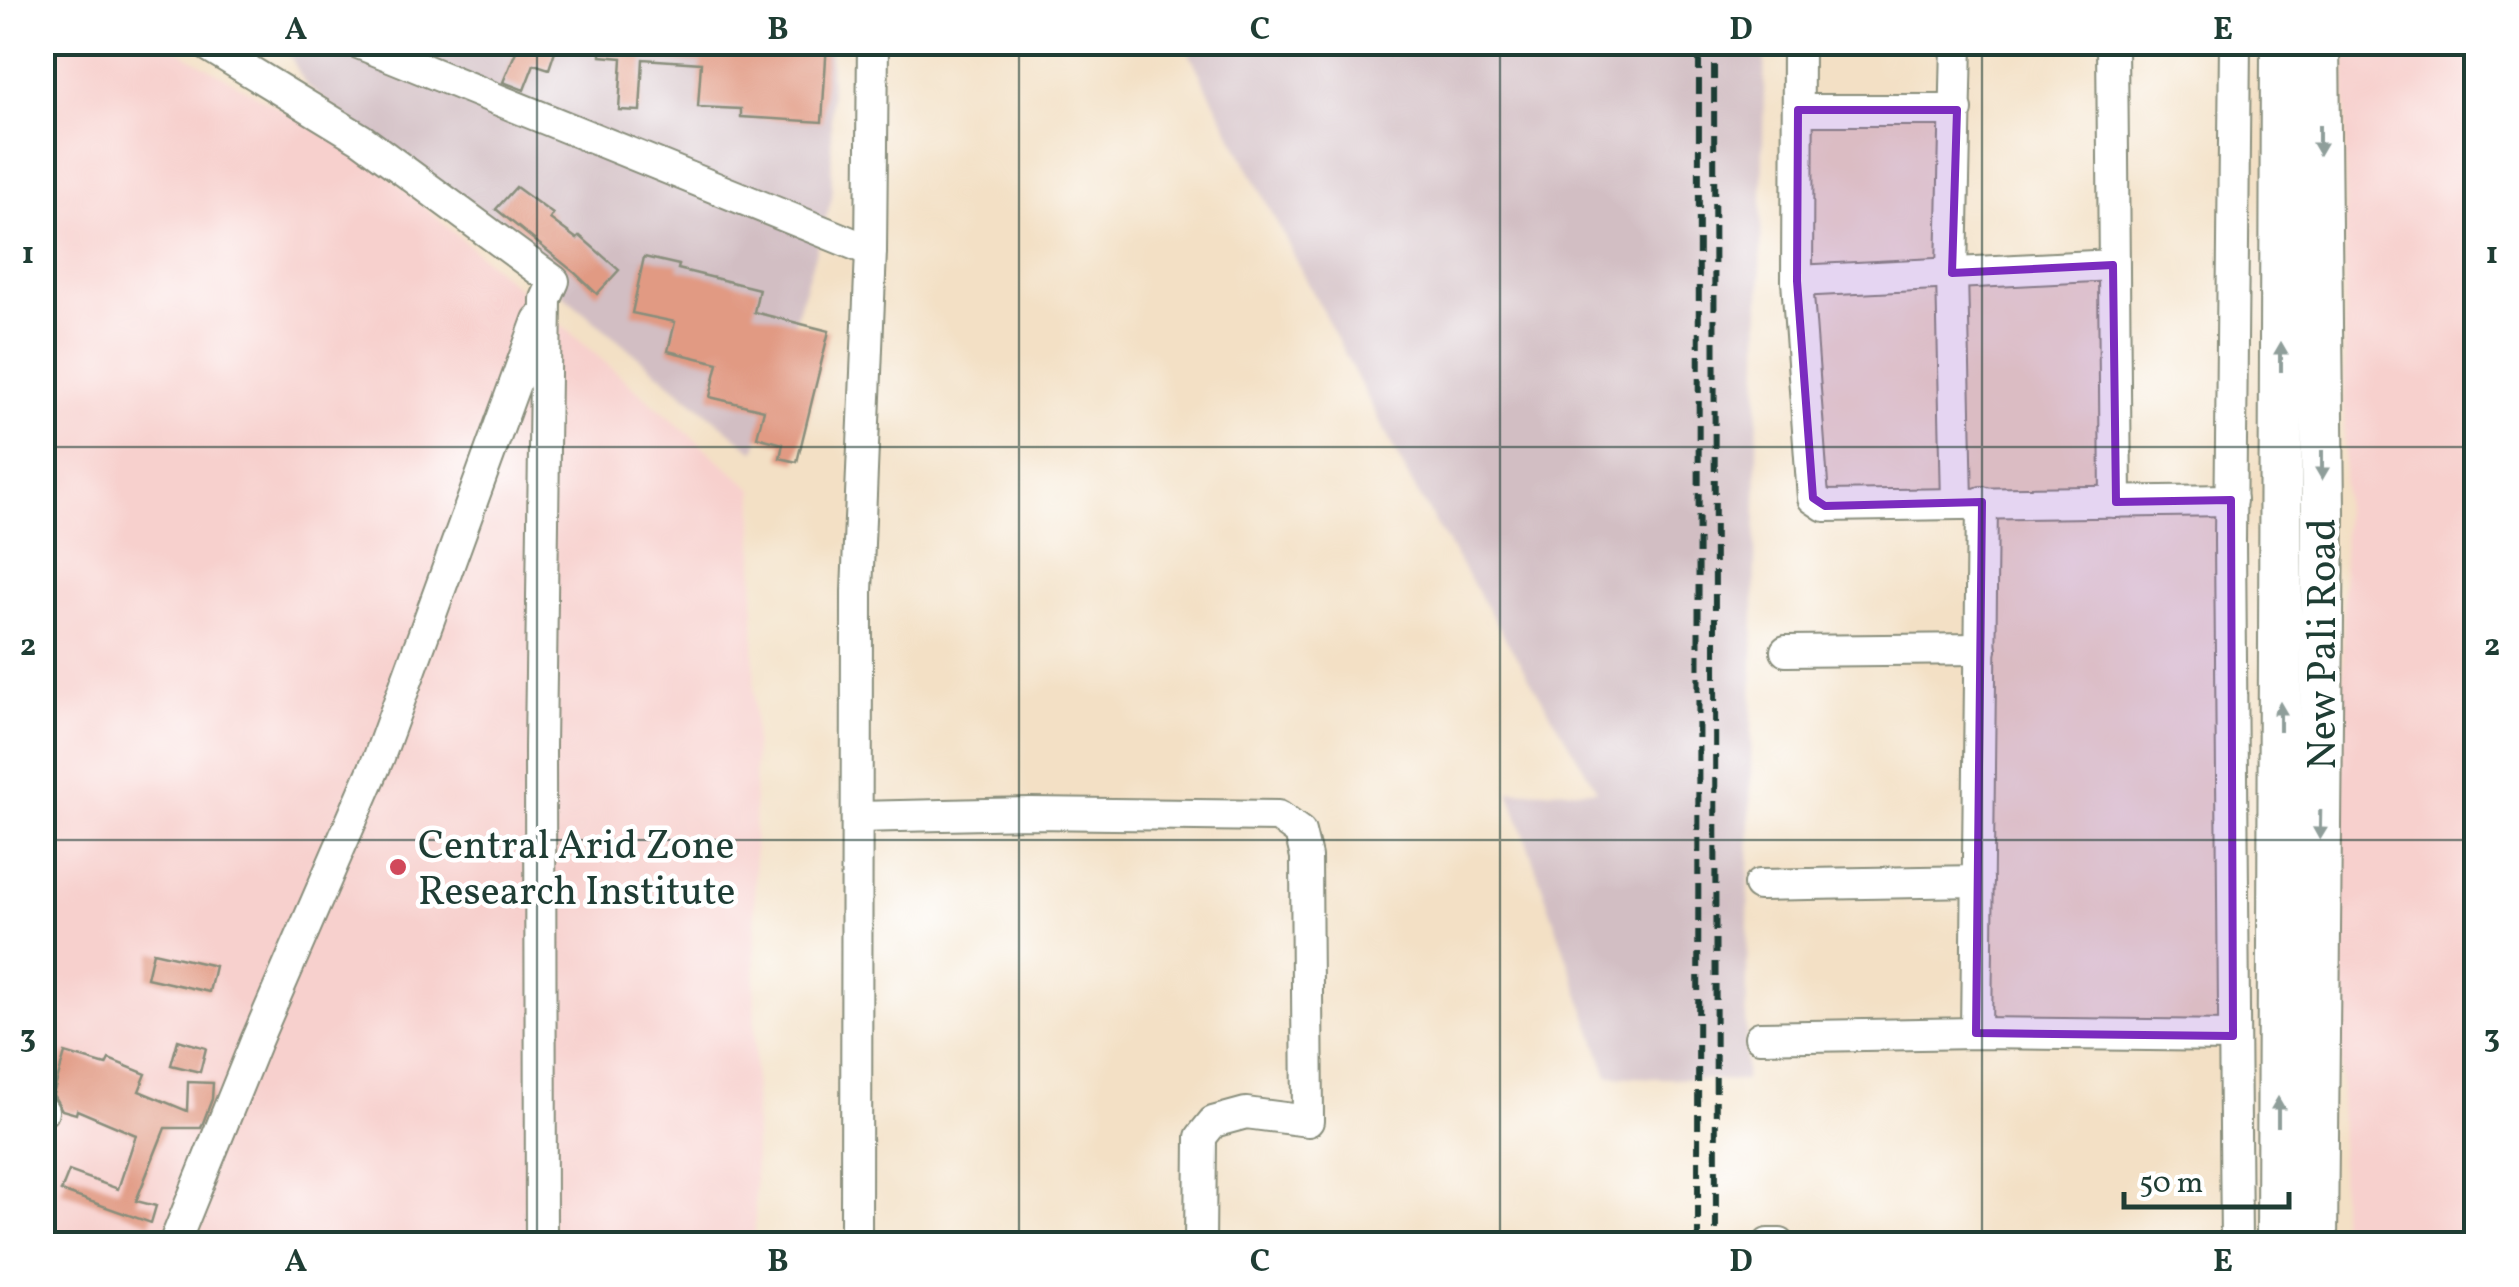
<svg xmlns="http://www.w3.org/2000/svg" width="2519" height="1287" font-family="Vollkorn,serif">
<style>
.built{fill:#f7d0cd}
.industrial{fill:#d2bec3}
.building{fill:#e19a83}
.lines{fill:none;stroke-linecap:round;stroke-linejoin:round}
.minor-casing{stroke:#898e7c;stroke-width:34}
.highway-casing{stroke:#898e7c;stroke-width:46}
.minor{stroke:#fff;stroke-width:30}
.highway{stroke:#fff;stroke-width:42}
.rail{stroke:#1f3d34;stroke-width:6;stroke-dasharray:15 8;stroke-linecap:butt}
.oneway{fill:#8f9e9a}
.marked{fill:#7b2cbf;fill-opacity:0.2;stroke:#7b2cbf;stroke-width:8;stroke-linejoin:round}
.grid{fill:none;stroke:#1f3d34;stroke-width:2.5;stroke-opacity:0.55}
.poi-dot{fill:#d1495b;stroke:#fff;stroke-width:4}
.labels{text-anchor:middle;stroke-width:9;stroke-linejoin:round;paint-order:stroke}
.street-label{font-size:40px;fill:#1f3d34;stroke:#fff}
.poi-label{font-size:40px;fill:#1f3d34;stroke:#fff;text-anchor:start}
.neatline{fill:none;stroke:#1f3d34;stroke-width:4}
.grid-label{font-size:32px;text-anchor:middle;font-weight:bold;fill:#1f3d34}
</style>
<rect width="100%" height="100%" fill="#fff"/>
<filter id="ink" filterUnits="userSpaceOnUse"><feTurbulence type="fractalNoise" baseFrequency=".01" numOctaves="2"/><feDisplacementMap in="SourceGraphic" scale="20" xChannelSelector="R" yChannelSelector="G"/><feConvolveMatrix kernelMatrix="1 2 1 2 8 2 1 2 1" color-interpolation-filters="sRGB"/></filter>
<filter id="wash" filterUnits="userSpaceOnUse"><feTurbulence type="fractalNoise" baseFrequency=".0048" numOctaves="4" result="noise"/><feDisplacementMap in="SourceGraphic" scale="40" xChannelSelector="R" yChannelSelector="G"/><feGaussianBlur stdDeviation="2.25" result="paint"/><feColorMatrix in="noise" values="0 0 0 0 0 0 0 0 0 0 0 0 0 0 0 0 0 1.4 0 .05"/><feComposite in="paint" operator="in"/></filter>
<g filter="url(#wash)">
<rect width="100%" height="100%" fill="#f3e0c5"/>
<g class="built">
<path d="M42 43H165L368 159 754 490 755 1244H43Z"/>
<path d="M2346 43H2476V1244H2340Z"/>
</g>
<g class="industrial">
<path d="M283 43H830L832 198 755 452 306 85Z"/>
<path d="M1184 43H1765L1745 1081 1608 1076 1509 791 1597 790 1412 484Z"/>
</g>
<g id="blocks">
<g class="building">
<path d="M520 42H558L549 69 534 64 524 90 503 82Z"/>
<path d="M601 42H827L822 122 741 117V109L698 107 701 63 643 59 640 111 619 110 622 58 601 56Z"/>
<path d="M516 187 553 214 550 219 577 239 580 236 619 270 597 294 575 273 496 209Z"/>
<path d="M644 257 679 265 678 269 759 289 754 312 829 331 797 462 780 458 783 444 757 437 764 410 710 397 718 363 668 351 675 322 632 313Z"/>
<path d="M153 952 215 966 209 992 147 978Z"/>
<path d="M178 1040 206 1048 200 1072 171 1065Z"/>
<path d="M65 1053 106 1065 109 1059 146 1074 139 1091 187 1111 188 1082 213 1083 212 1099 201 1128H165L136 1201 156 1206 151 1223 61 1191 69 1171 118 1189 136 1135 77 1110 76 1114 62 1110 53 1095Z"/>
</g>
</g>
</g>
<g filter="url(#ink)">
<use href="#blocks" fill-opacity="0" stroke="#898e7c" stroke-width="2.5"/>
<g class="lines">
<g class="minor-casing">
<g id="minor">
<path d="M202 42 361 139 554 281 546 299 540 747 541 1244"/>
<path d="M356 42 871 251"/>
<path d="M1798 42 1797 281 1813 498 1825 506 2231 500"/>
<path d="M1957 42 1952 273 1957 503"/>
<path d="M2112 42 2116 502"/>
<path d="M2235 42 2230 541 2236 1244"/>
<path d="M1798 110H1957"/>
<path d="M1797 281 2113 265"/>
<path d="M1786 651 1981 649"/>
<path d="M857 817 1031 813 1278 816 1300 832 1306 857 1308 1121 1246 1113 1213 1122 1201 1137 1200 1244"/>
<path d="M1759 885 1978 881"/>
<path d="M1976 1033 1982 502"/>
<path d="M1760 1037 1976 1033 2233 1036"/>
<path d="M42 1111H43"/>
<path d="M174 1244 256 1041 379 757 538 320"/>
<path d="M856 1244 857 592 871 251 873 42"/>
<path d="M1768 1244H1780"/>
</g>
</g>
<g class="highway-casing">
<g id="highway">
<path d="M2278 1244 2282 42"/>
<path d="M2316 1244 2323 511 2318 42"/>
</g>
</g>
<use href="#minor" class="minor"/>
<use href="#highway" class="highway"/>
<g class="rail">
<path d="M1714 42 1716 1244"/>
<path d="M1698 1244 1699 42"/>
</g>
</g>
<defs><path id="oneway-solid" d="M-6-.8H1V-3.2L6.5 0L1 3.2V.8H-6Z" transform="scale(2.5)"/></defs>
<g class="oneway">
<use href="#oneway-solid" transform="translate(2319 140) rotate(90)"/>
<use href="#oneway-solid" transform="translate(2281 357) rotate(-90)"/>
<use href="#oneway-solid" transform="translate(2322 465) rotate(90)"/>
<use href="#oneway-solid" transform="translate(2280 717) rotate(-90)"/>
<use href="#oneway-solid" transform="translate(2320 825) rotate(91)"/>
<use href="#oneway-solid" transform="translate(2278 1112) rotate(-90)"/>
</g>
</g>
<path class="marked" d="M1798 110H1957L1952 273 2113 265 2116 502 2231 500 2233 1036 1976 1033 1982 502 1825 506 1813 498 1797 281Z"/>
<path class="grid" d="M537 42V1244M1019 42V1244M1500 42V1244M1982 42V1244M42 447H2476M42 840H2476"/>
<circle class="poi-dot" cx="398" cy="867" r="10"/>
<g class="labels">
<g class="street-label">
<text transform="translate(2321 644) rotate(-90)" y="14">New Pali Road</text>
</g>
<g class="poi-label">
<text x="418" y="858">Central Arid Zone<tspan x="418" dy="46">Research Institute</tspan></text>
</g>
</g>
<rect width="2519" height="1287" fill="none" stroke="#fff" stroke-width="110"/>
<path d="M2124 1192v15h165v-15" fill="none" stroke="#1f3d34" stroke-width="5"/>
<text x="2139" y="1192" font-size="30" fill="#1f3d34" stroke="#ffffff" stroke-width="8" paint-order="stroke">50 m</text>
<rect x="55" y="55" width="2409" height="1177" class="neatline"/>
<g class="grid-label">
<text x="296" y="39">A</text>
<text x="778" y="39">B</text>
<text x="1260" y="39">C</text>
<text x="1741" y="39">D</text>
<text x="2223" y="39">E</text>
<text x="28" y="263">1</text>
<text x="2492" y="263">1</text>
<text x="28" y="655">2</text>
<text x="2492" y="655">2</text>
<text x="28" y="1047">3</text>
<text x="2492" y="1047">3</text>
<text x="296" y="1271">A</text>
<text x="778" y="1271">B</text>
<text x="1260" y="1271">C</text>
<text x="1741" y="1271">D</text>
<text x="2223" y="1271">E</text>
</g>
</svg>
